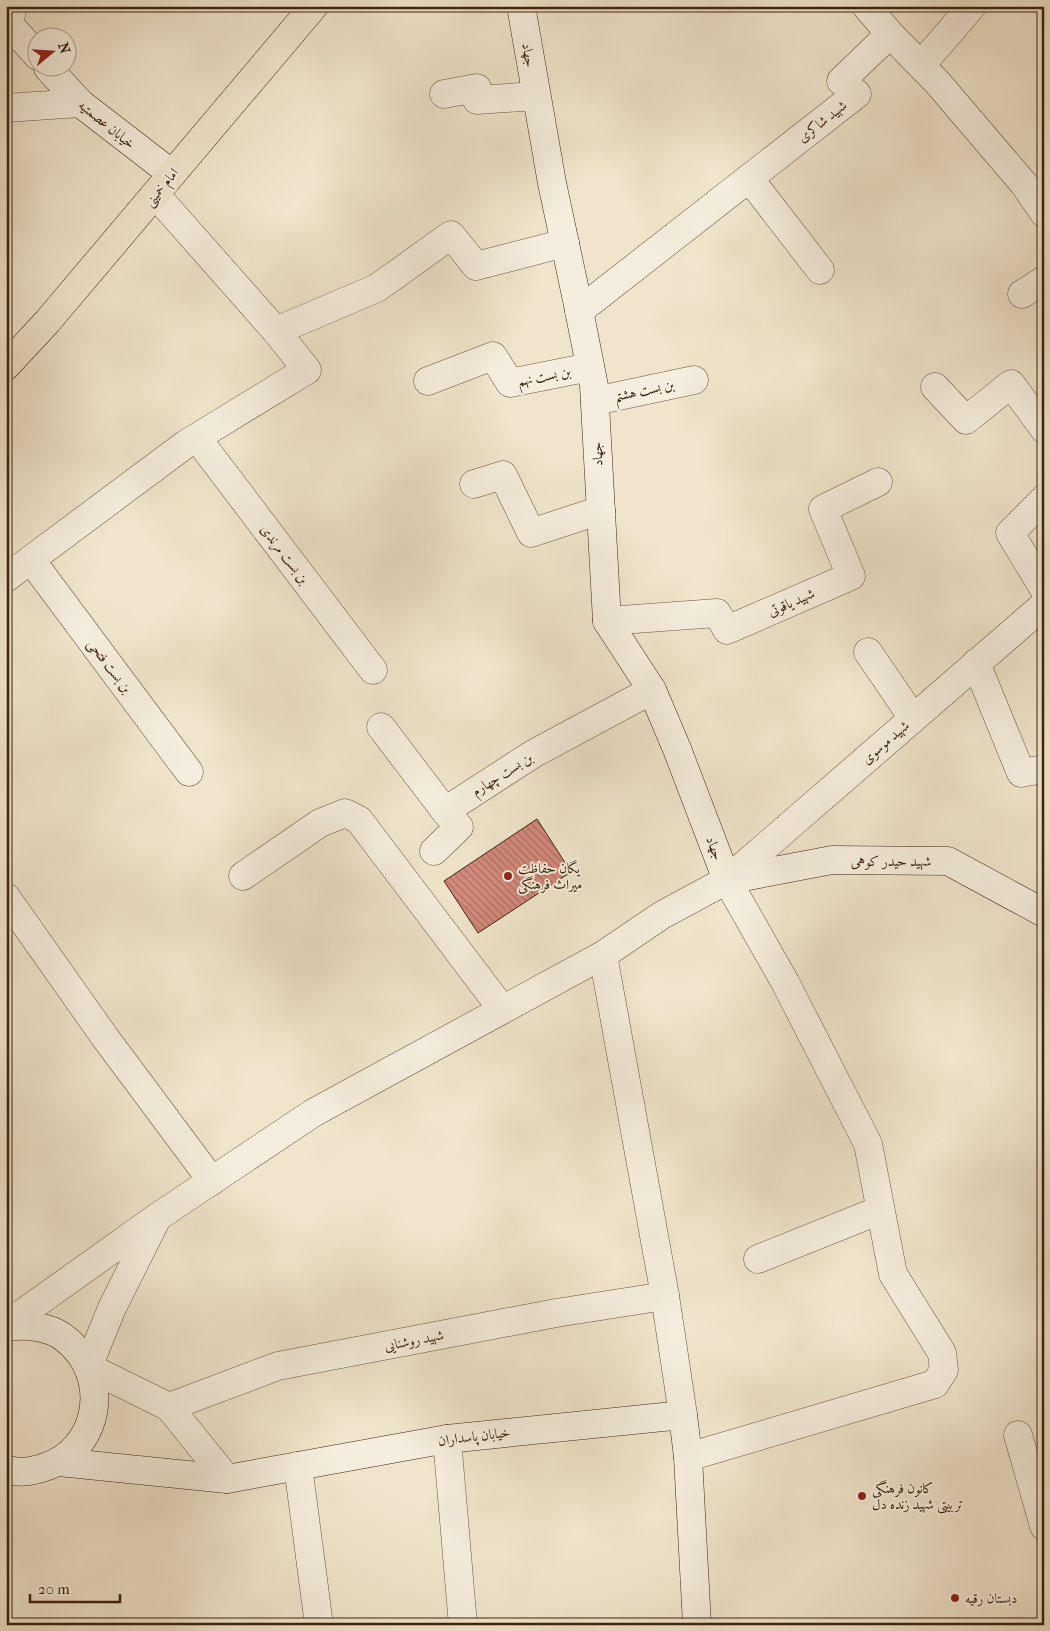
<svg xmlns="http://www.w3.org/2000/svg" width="1050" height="1631" font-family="'IM FELL French Canon',Amiri,serif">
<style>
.building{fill:url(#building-back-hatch);stroke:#3e230e}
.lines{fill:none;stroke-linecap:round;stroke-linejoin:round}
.lane-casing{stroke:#6a543e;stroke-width:19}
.street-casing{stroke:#6a543e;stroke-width:29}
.secondary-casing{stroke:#3e230e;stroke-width:29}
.primary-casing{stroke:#3e230e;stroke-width:29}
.lane{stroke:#f5eede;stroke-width:18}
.street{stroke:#f5eede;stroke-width:28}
.secondary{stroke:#f5eede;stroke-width:28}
.primary{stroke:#f0e5cc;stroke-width:28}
.poi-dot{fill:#8f2418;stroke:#f5eede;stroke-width:2}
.labels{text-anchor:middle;stroke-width:4;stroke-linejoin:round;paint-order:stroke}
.street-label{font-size:14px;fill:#3e230e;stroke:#f5eede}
.poi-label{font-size:14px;fill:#3e230e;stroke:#f5eede;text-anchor:start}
</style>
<defs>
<pattern id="building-back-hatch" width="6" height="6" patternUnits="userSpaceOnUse" patternTransform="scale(1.25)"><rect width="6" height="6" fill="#d38a7c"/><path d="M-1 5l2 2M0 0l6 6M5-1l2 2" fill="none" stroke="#ad7064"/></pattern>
</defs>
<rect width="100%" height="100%" fill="#f0e5cc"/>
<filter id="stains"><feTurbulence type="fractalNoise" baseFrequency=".004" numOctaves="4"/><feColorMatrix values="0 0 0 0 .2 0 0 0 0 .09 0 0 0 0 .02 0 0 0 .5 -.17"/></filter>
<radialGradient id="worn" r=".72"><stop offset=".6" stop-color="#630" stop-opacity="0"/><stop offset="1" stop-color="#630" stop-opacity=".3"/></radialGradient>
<path class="building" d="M537 819 571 872 478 933 444 881Z"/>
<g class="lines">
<g class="lane-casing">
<path id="lane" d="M13 29 18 6"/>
</g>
<g class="street-casing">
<g id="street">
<path d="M866 6 890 34"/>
<path d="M921 65 972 6"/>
<path d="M444 94 477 88V100L536 96"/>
<path d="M6 108 80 103"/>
<path d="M749 178 820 270"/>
<path d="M1022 294 1044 280"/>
<path d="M579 311 857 94 841 81 890 34 937 82 1024 184 1044 213"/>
<path d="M276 331 377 288 451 235 476 266 565 243"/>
<path d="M428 381 493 356 510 383 590 367"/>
<path d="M935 387 966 420 1011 384 1044 429"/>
<path d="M595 401 694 380"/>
<path d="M197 438 373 670"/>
<path d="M474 484 503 475 531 533 601 510"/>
<path d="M1044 499 1010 533 1044 589"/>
<path d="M31 560 189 772"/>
<path d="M6 578 186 444 307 370 276 331 155 194"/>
<path d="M607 621 717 613 727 630 851 576 823 509 878 482"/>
<path d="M868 652 913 718"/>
<path d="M976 663 1021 773 1044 769"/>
<path d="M381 727 445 811 533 754 652 690"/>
<path d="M434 851 459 827 445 811"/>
<path d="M243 876 320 823 345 813 359 820 502 1009"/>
<path d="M6 897 104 1036 212 1181"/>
<path d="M155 1222 112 1308 88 1367 169 1407 227 1479"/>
<path d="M758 1259 880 1210"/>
<path d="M6 1325 156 1218 313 1113 603 955"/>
<path d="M169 1407 278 1366 556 1313 665 1296"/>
<path d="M683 1415 665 1296 603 955 662 915 727 880 1044 605"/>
<path d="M1018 1435 1044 1526"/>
<path d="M447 1439 463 1625"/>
<path d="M688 1457 935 1384 944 1370 942 1353 893 1274 868 1144 786 984 727 880"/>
<path d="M298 1466 319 1625"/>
</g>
</g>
<g class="secondary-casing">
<g id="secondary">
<path d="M521 6 552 183 577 300 594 386 607 621 652 690 677 749 727 880 832 860 948 861 1044 913"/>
<path d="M6 21 38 56"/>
<path d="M48 68 80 103 172 174"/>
<path d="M6 1327C23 1325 35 1325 52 1331 63 1335 74 1346 81 1355 108 1395 93 1449 48 1466 35 1471 19 1474 6 1469"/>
<path d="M59 1462 227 1479 447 1439 683 1415 688 1457 697 1625"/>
</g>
</g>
<g class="primary-casing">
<path id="primary" d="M6 366 47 322 314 6"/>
</g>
<use href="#lane" class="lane"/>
<use href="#street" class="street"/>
<use href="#secondary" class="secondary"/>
<use href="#primary" class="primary"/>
</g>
<g class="poi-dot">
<circle cx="508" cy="876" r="5"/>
<circle cx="862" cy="1496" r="5"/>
<circle cx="955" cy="1598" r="5"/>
</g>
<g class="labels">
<g class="street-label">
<text transform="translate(529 55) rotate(81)" y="5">جهاد</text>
<text transform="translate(822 121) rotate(-38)" y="5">شهید شاکری</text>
<text transform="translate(107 124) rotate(39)" y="5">خیابان عصمتیه</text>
<text transform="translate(161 187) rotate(-50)" y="5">امام خمینی</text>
<text transform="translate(544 376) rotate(-11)" y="5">بن بست نهم</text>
<text transform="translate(644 390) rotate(-12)" y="5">بن بست هشتم</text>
<text transform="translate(597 454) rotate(-93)" y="5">جهاد</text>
<text transform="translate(285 554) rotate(53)" y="5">بن بست مرندی</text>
<text transform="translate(791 602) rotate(-24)" y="5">شهید یاقوتی</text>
<text transform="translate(110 666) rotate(53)" y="5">بن بست فتحی</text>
<text transform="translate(885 742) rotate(-41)" y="5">شهید موسوی</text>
<text transform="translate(502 774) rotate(-32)" y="5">بن بست چهارم</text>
<text transform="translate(715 848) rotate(69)" y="5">جهاد</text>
<text x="891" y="866">شهید حیدر کوهی</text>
<text transform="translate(414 1340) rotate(-11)" y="5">شهید روشنایی</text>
<text transform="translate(474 1436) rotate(-7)" y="5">خیابان پاسداران</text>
</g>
<g class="poi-label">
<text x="518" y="873">یگان حفاظت<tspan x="518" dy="16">میراث فرهنگی</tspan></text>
<text x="872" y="1493">کانون فرهنگی<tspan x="872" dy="16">تربیتی شهید زنده دل</tspan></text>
<text x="965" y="1603">دبستان رقیه</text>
</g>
</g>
<rect width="1050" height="1631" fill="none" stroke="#f0e5cc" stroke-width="25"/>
<rect x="8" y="8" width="1035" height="1616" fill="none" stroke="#3e230e" stroke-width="2.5"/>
<rect x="12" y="12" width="1025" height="1606" fill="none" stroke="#3e230e"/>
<g transform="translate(52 52) rotate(72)"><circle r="24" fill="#f5eede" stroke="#ac9d8b"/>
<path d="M0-4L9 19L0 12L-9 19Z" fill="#8f2418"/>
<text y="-8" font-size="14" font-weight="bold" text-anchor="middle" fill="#3e230e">N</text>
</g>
<path d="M30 1594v8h90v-8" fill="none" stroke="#3e230e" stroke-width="2.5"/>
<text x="38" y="1594" font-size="15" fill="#3e230e" stroke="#f5eede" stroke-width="4" paint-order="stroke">20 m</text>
<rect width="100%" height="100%" filter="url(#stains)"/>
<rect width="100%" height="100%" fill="url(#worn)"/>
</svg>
